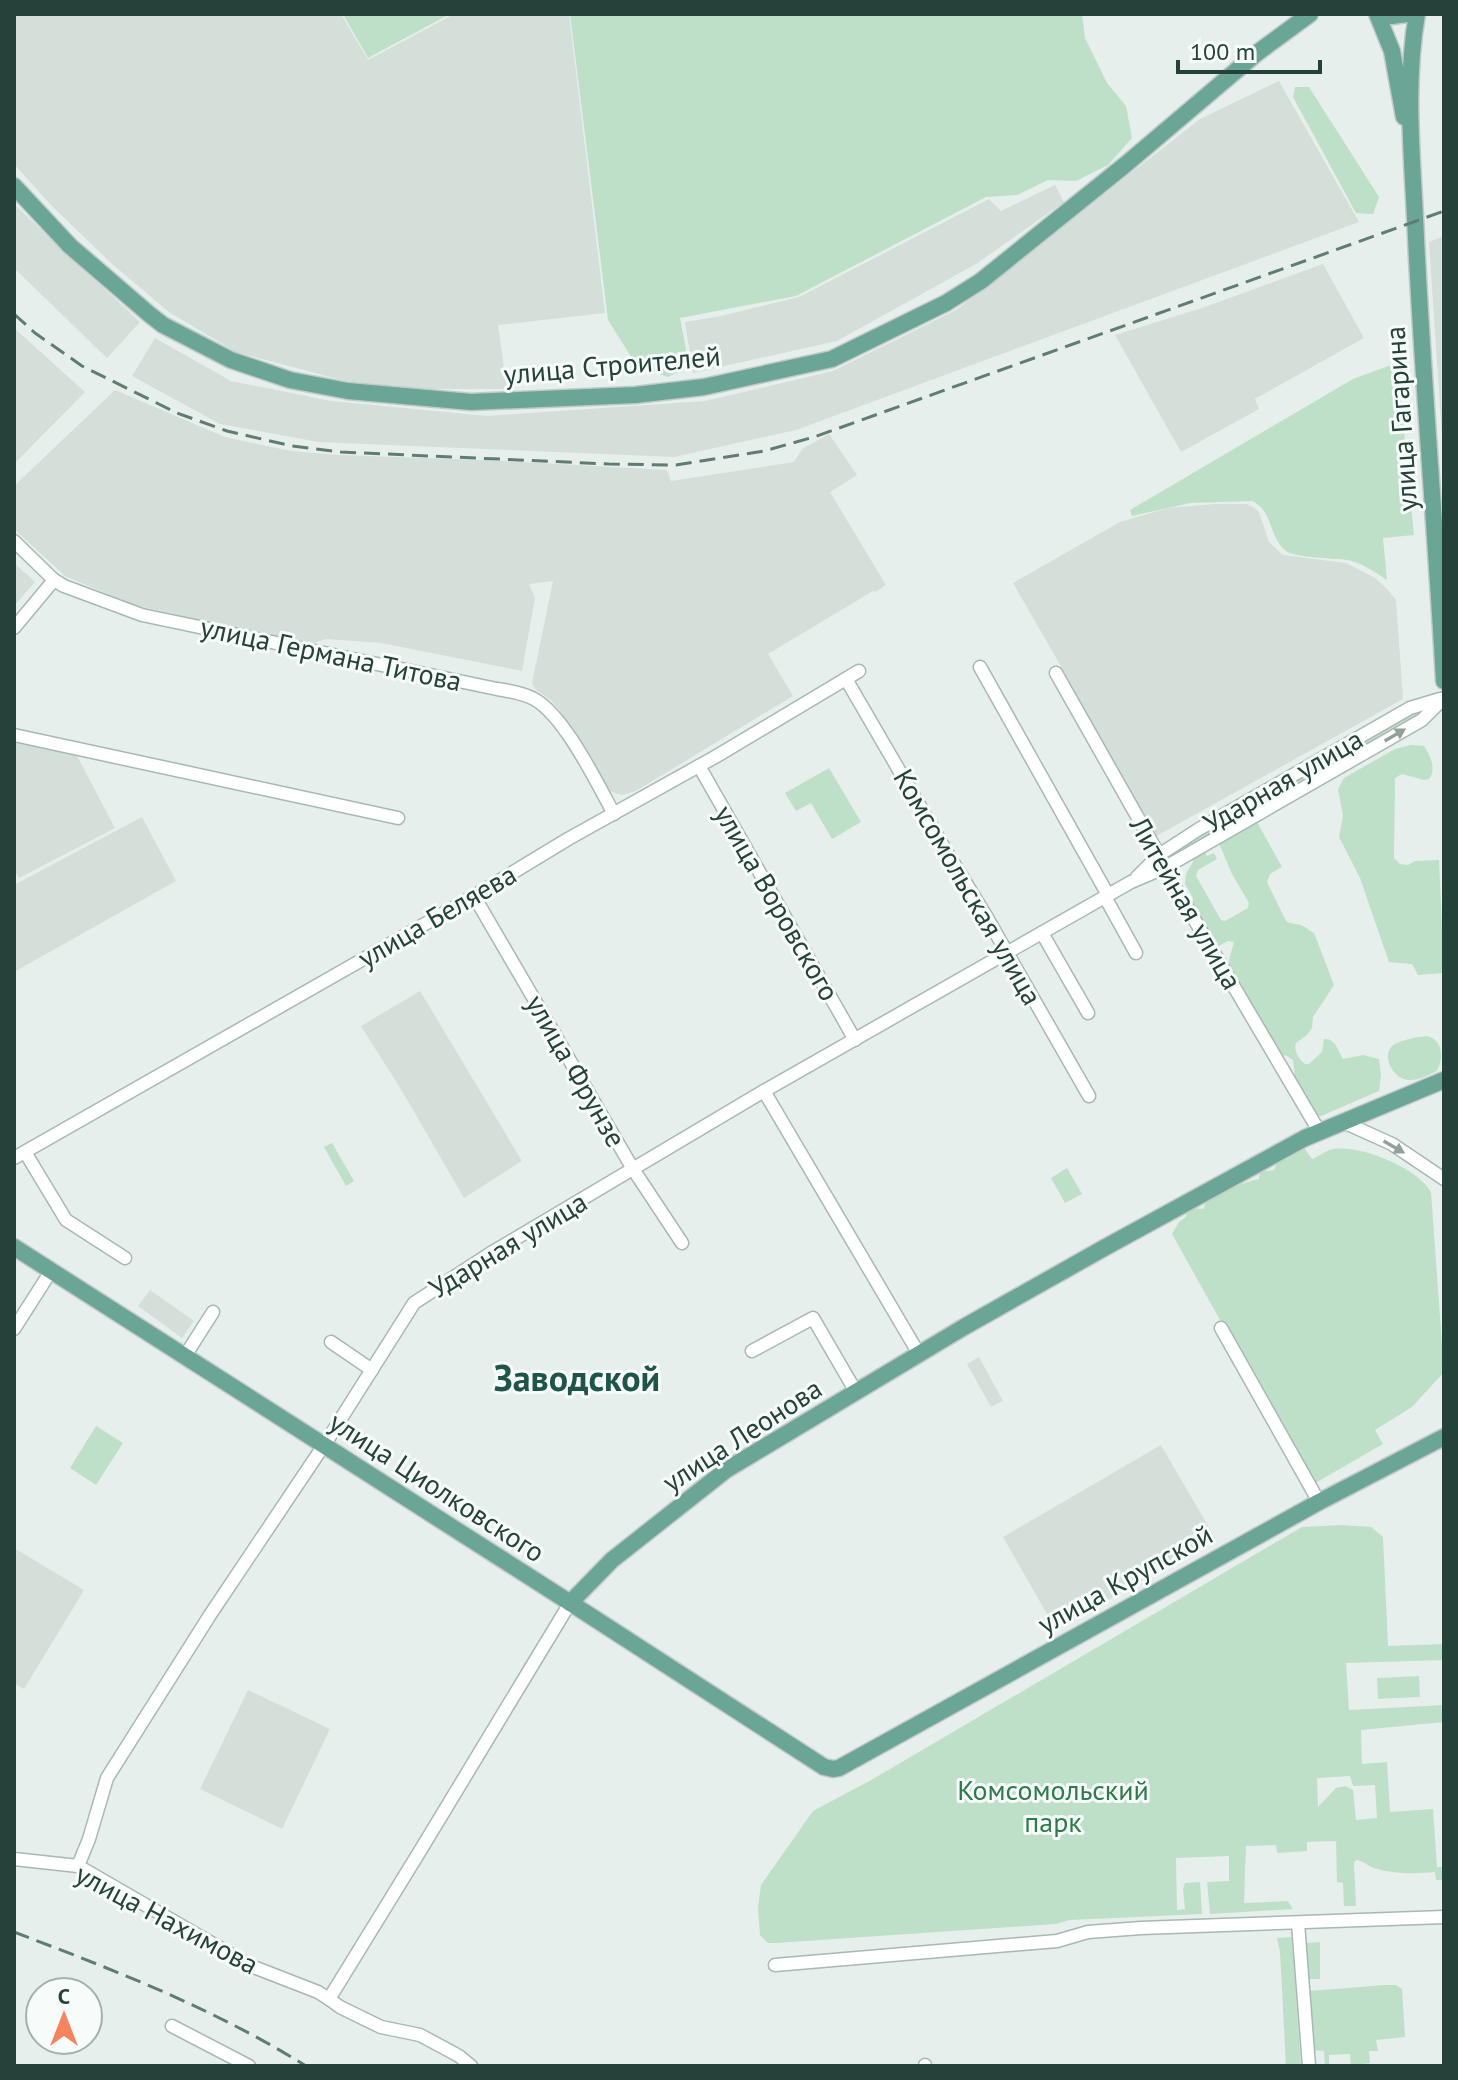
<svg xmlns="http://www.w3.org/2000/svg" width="1458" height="2080" font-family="'PT Sans',sans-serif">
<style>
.built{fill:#d4dfda}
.green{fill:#bfe0c8;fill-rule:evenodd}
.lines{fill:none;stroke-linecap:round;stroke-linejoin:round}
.minor-casing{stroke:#a8b8b2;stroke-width:15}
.major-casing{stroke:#c2cac8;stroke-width:19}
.minor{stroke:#fff;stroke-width:12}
.major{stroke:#6aa596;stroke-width:16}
.rail{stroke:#5f7d75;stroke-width:3;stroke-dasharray:16 8;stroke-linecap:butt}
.oneway{fill:#92a09c}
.labels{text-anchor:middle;stroke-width:6;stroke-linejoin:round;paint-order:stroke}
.street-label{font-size:28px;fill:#24423a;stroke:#f7fbf9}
.park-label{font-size:28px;fill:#2d7a4b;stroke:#f7fbf9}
.district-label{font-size:36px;font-weight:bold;fill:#1f5548;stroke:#f7fbf9}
</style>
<rect width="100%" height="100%" fill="#e6efeb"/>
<g class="built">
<path d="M14 14H341L368 60 454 14H569L605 313 498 325 507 389H420L345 381 236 352 169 312 112 264 51 205 14 164Z"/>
<path d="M1279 81 1359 222 796 430 674 457 319 442 220 424 132 376 155 338 231 381 331 401 488 416 705 401 833 371 956 310 1200 119Z"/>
<path d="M1055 185 1064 202 976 264 837 341 693 373 685 322 721 316 799 297 989 199 1001 211Z"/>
<path d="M14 204 140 322 107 358 14 268Z"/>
<path d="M1444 236V467L1429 242Z"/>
<path d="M1323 264 1364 338 1255 399 1259 409 1181 452 1115 335 1202 308Z"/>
<path d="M14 328 85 392 14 464Z"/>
<path d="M115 390 225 437 291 451 338 455 483 460 667 470 671 481 794 462 802 449 829 434 857 475 830 492 886 585 875 592 873 591 768 654 793 696 634 792 622 795 612 792 603 784 561 712 551 700 536 690 532 683 553 581 529 584 535 598 522 671 381 643 326 639 310 644 134 605 65 576 14 529V486Z"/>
<path d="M1215 504H1247L1253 507 1259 512 1269 542 1283 555 1346 563 1375 578 1387 589 1396 600 1403 699 1153 838 1062 668 1013 583 1120 522 1168 508Z"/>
<path d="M14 563 35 582 14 606Z"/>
<path d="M14 741 77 756 115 828 19 878 14 869Z"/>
<path d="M142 817 176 881 14 972V885Z"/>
<path d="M420 991 522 1161 464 1198 402 1091 361 1026Z"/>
<path d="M150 1290 194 1321 182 1338 138 1306Z"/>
<path d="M979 1357 1003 1401 991 1407 967 1364Z"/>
<path d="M1161 1445 1215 1538 1056 1630 1003 1537Z"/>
<path d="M14 1548 84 1590 24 1689 14 1683Z"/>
<path d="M248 1690 330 1729 282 1829 200 1789Z"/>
</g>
<g class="green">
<path d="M348 14H450L368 58 344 16Z"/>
<path d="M570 14H1082L1085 38 1107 83 1126 106 1132 138 1108 165 1076 181 1048 180 1017 195 986 197 796 296 680 318 686 349 684 369 668 377 637 366 608 320Z"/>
<path d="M1295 87H1309L1379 197 1373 214 1356 213 1293 97Z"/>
<path d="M1391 365 1398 369 1414 535 1383 538 1387 580C1375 572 1362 563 1348 560 1334 558 1296 558 1286 551 1269 538 1273 510 1252 501L1190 503 1132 516 1130 510 1353 379Z"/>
<path d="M1413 714H1417L1416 718 1172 857 1174 851Z"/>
<path d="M1411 745 1424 746C1430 755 1437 769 1429 779L1424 780 1402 774 1395 778 1394 858 1400 864 1408 865 1415 861 1439 860 1444 973 1418 975 1412 964 1389 962 1360 878 1339 837 1343 816 1338 789 1344 778 1395 749Z"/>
<path d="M829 768 861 822 832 839 811 803 796 811 785 793Z"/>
<path d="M1254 820 1257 822 1282 867 1270 874 1267 882 1286 921C1292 925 1298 923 1303 926 1308 928 1309 931 1314 933L1334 985 1313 1017 1312 1028 1307 1035 1296 1043C1293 1050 1299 1060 1305 1064H1309L1322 1052 1324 1039C1335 1038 1338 1050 1343 1059L1363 1055 1379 1059 1381 1075 1379 1091 1321 1116H1317L1304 1099 1295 1077 1293 1060 1287 1056 1279 1054 1227 967 1234 942 1228 941 1215 948 1191 908 1193 898 1185 884 1186 874 1193 862 1192 853 1202 847 1207 856 1214 853 1217 859 1198 870 1196 876 1221 920 1225 921 1248 908 1249 903 1232 874 1218 841Z"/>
<path d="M1427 1036C1443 1040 1444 1058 1437 1071 1428 1075 1418 1081 1408 1080 1394 1079 1382 1058 1391 1047 1398 1040 1418 1037 1427 1036Z"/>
<path d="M332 1143 354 1181 346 1186 324 1147Z"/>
<path d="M1302 1145 1312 1159C1318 1157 1324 1152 1329 1150 1356 1142 1418 1168 1431 1192L1444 1372 1412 1407 1375 1430 1383 1444 1312 1485 1172 1234 1179 1222 1186 1217 1187 1212 1192 1208 1203 1209 1207 1200C1224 1192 1242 1182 1259 1179L1260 1172 1274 1170 1278 1161 1287 1159Z"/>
<path d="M1067 1168 1082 1194 1065 1203 1051 1178Z"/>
<path d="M96 1426 123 1443 96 1485 70 1468Z"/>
<path d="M1341 1525 1371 1527 1383 1537 1388 1646 1444 1644V1660L1346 1663 1349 1710 1444 1705V1722L1361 1730 1362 1764 1387 1762 1390 1812 1433 1809 1437 1867H1444V1880H1436L1435 1872C1417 1874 1391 1874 1374 1868 1367 1866 1365 1861 1356 1860L1354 1863 1356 1906H1344L1343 1883 1337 1882 1336 1841 1307 1842V1851L1277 1853 1276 1845 1246 1846 1244 1903 1288 1901 1293 1909 1210 1914 1207 1882 1229 1881V1856L1176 1858 1177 1910 1185 1909 1183 1889 1185 1883 1200 1882 1202 1914 1069 1920 1056 1924 776 1943H768L760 1935 758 1907 761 1885 813 1811 873 1779 1302 1527ZM1350 1776 1353 1786 1375 1785 1377 1818 1356 1820 1353 1790 1345 1786 1336 1788 1318 1807 1317 1778Z"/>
<path d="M1419 1676 1420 1697 1378 1699 1377 1678Z"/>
<path d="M1292 1937 1301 2066H1286L1280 1952 1277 1938Z"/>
<path d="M1320 1942V1979H1308L1306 1943Z"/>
<path d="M1385 1985H1396L1402 1989 1405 2037 1376 2040 1378 2051H1369L1370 2063 1362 2064V2066H1351L1350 2054 1329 2055V2066H1325L1324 2051 1312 2050 1309 1991Z"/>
</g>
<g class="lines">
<g class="minor-casing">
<g id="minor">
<path d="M14 541 54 580 64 586 142 615 497 689C510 691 523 693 534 699 564 715 597 783 614 814"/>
<path d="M14 628 54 580"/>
<path d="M980 667 1108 895"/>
<path d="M1056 673 1159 855 1164 868 1319 1131"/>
<path d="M846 679 946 851 986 916 1089 1096"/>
<path d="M14 735 398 818"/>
<path d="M699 766 855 1040"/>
<path d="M1137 877 1159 855 1199 829 1410 708 1440 699"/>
<path d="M474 896 633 1169 682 1243"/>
<path d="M1105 897 1136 953"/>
<path d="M1042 933 1088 1013"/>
<path d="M764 1091 919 1354"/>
<path d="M1341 1121 1392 1144 1444 1179"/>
<path d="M25 1152 66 1220 125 1258"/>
<path d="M14 1158 474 896 568 839 715 757 859 671"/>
<path d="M1221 1328 1319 1502"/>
<path d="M14 1329 51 1271"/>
<path d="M331 1342 372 1370"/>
<path d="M752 1351 813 1318 856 1392"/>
<path d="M185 1356 213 1312"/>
<path d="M14 1859 78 1866 251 1966 318 1992 329 1999 420 1851 570 1603"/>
<path d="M78 1866 89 1839 107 1778 210 1615 330 1436 414 1303 491 1253 764 1091 1131 882 1164 868 1422 720 1444 698"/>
<path d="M1298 1923 1309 2066"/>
<path d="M775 1965 1057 1941 1088 1932 1141 1928 1444 1917"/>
<path d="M329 1999 340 2007 381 2027 420 2035 459 2056 471 2066"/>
<path d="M172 2026 249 2066"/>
<path d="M925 2065V2066"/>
</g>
</g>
<g class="major-casing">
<g id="major">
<path d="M1377 14 1392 51 1404 117"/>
<path d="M1384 14 1392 16 1407 14"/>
<path d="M1417 14C1404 87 1413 164 1416 238 1423 386 1436 533 1444 681"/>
<path d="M14 186 70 246 149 314 163 325 231 360 290 380 348 391 471 402 635 395 704 387 832 359 946 303 981 281 1125 165 1257 53 1310 14"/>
<path d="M14 1247 586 1613 824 1767 833 1769 839 1768 1319 1502 1444 1437"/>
<path d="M570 1603 612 1560 726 1470 964 1327 1104 1248 1305 1138 1444 1080"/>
</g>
</g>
<use href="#minor" class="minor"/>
<use href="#major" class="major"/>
<g class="rail">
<path d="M14 314 35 333 82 366 177 413 227 431 292 446 341 452 609 464 676 465 764 451 814 437 1444 211"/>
<path d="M14 1932C114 1970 215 2009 306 2066"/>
</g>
</g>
<defs><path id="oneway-solid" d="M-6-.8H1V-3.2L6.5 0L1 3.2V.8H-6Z" transform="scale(2)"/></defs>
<g class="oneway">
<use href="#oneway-solid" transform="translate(1395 735) rotate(-30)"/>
<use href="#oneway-solid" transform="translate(1394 1147) rotate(30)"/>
</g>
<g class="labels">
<g class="street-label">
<text transform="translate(612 365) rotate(-5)" y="10">улица Строителей</text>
<text transform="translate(1401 419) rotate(-94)" y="10">улица Гагарина</text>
<text transform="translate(331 654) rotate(12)" y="10">улица Германа Титова</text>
<text transform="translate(1283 781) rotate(-30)" y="10">Ударная улица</text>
<text transform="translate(968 887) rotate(60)" y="10">Комсомольская улица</text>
<text transform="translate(777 903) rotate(60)" y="10">улица Воровского</text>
<text transform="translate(1186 903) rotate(60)" y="10">Литейная улица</text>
<text transform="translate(437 916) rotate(-30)" y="10">улица Беляева</text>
<text transform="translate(576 1071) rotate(60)" y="10">улица Фрунзе</text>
<text transform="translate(508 1245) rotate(-31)" y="10">Ударная улица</text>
<text transform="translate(742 1435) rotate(-33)" y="10">улица Леонова</text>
<text transform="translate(437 1487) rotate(33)" y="10">улица Циолковского</text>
<text transform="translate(1125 1579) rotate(-29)" y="10">улица Крупской</text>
<text transform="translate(167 1919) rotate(28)" y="10">улица Нахимова</text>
</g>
<g class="park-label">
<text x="1053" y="1800">Комсомольский<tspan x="1053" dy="32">парк</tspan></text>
</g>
<g class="district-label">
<text x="577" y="1391">Заводской</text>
</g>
</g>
<rect width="1458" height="2080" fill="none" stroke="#24423a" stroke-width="32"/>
<g transform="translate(64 2016)"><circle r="38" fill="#f7fbf9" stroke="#a3b1ad" stroke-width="2"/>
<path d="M0-6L14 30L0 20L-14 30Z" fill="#f4845f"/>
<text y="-12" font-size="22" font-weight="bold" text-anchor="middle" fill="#24423a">С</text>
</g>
<path d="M1178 60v12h142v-12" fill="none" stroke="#24423a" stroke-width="4"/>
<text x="1190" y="60" font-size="24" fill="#24423a" stroke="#f7fbf9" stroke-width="6" paint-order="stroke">100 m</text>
</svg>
